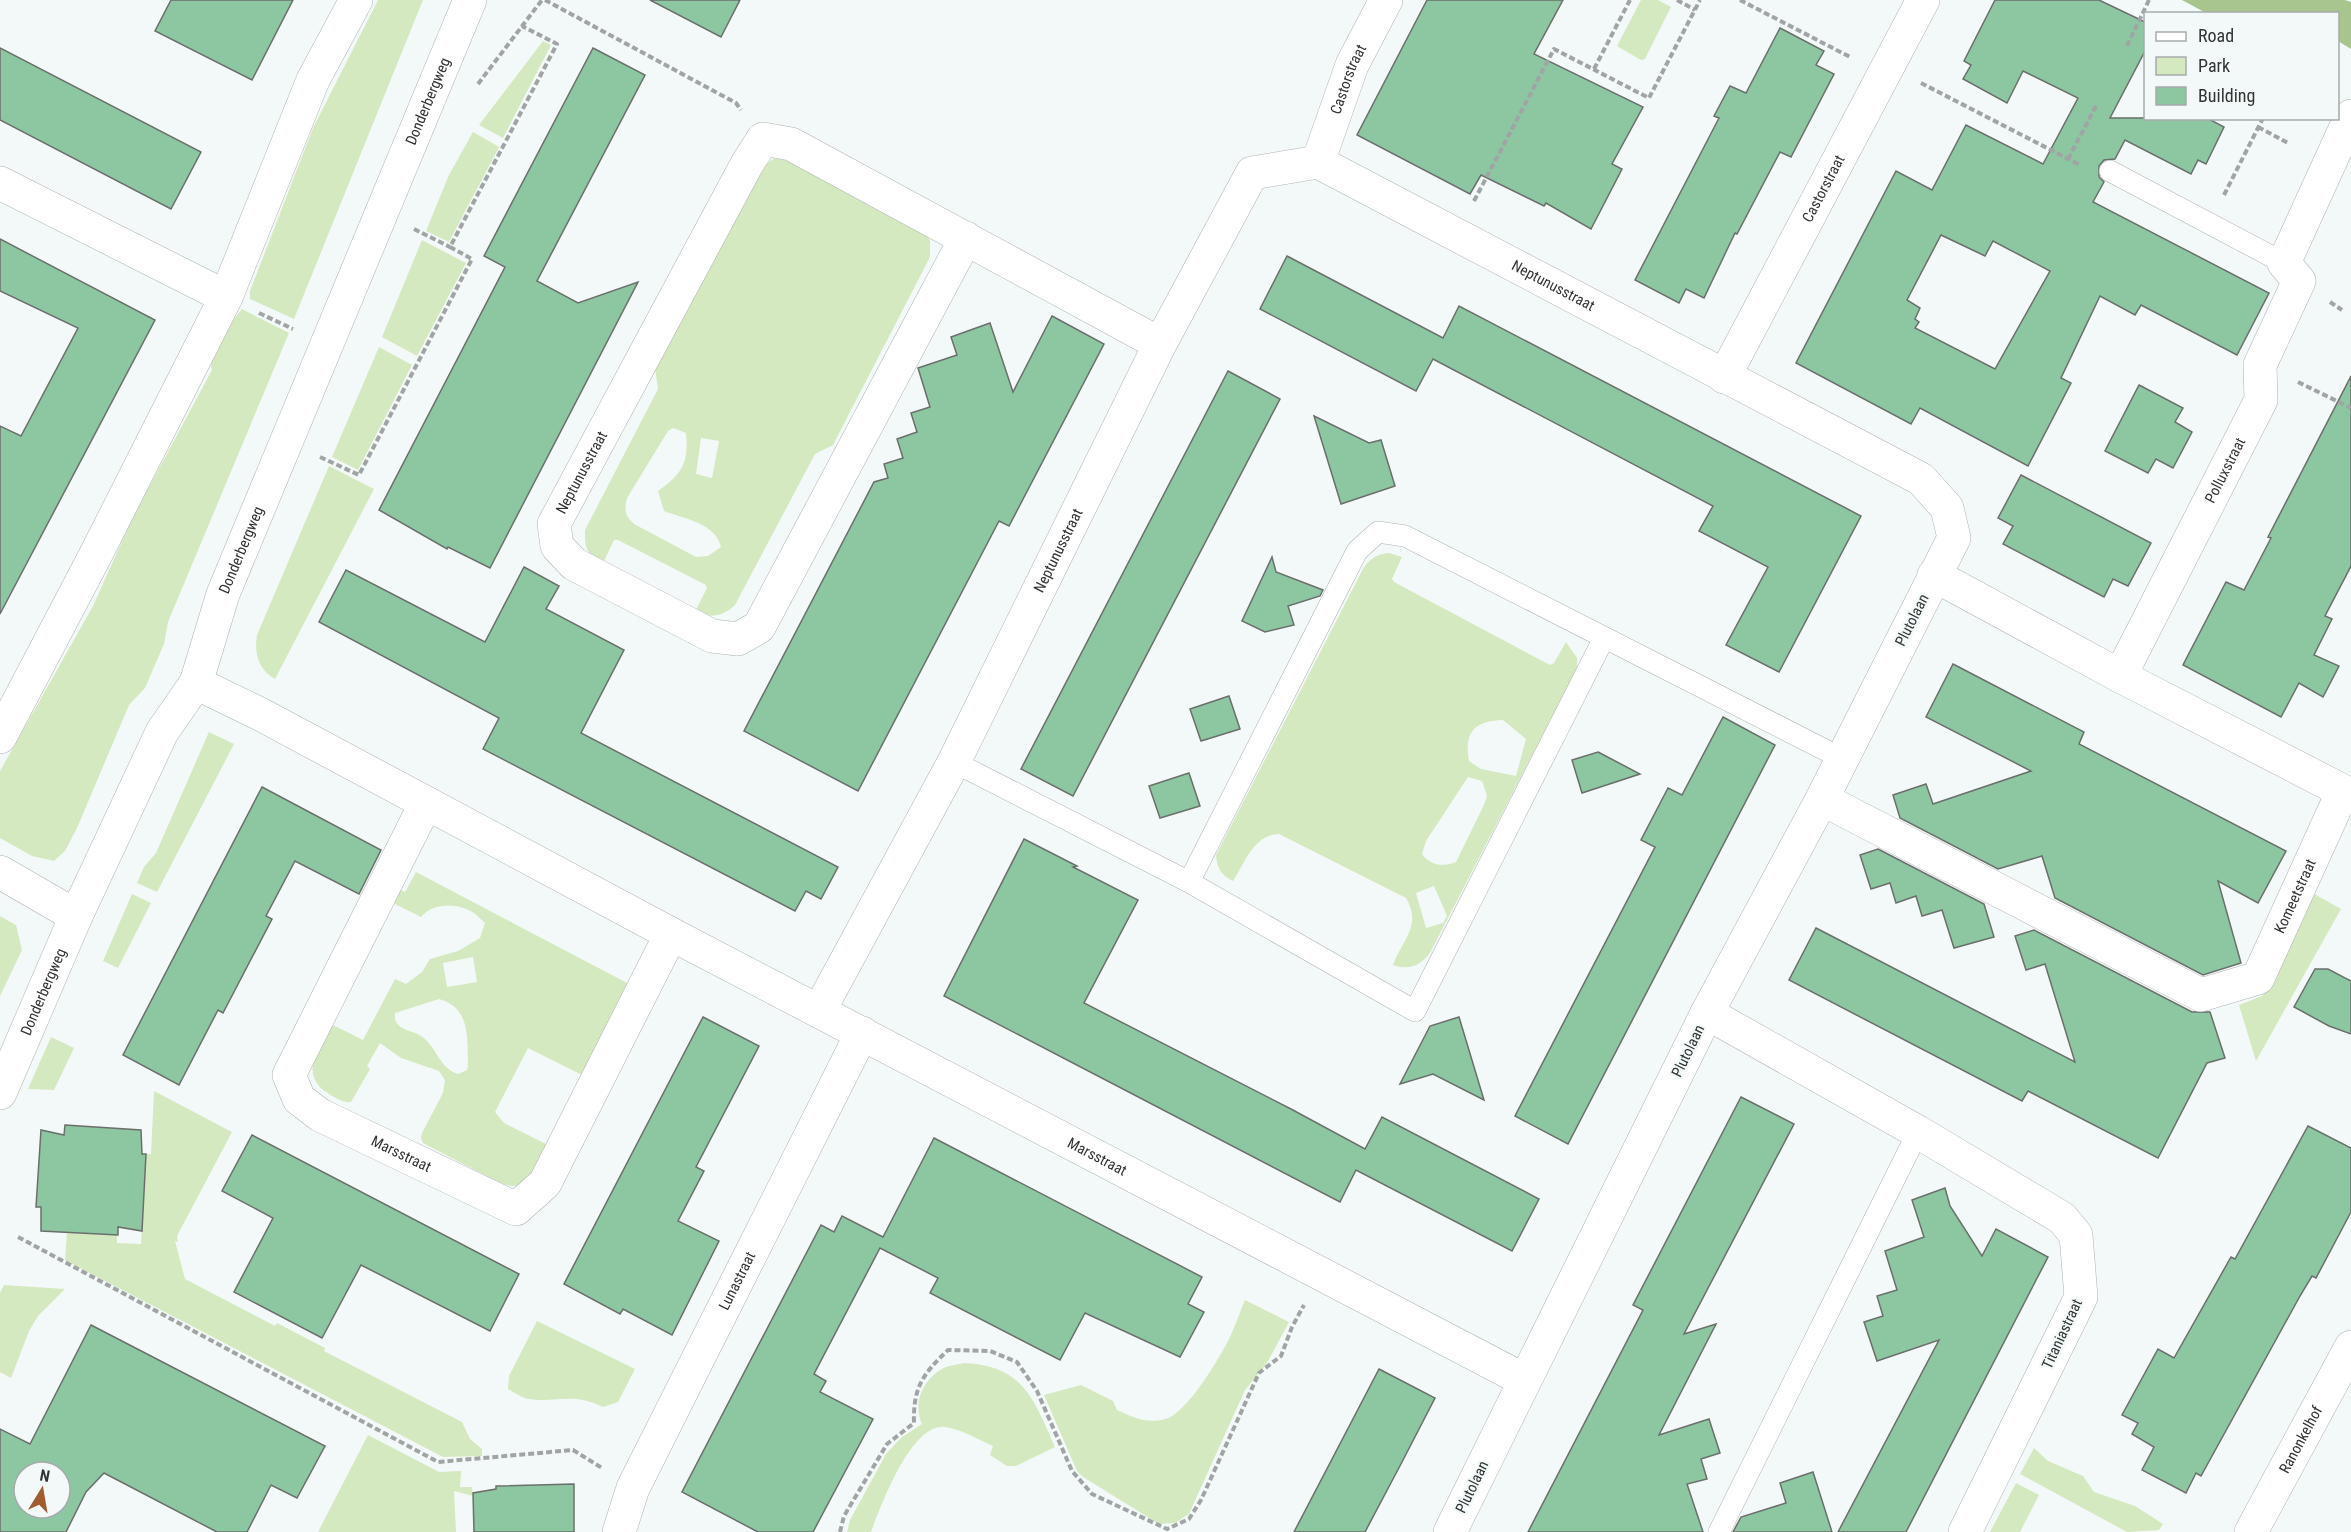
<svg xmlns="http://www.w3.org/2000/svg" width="2351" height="1532" font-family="'Roboto Condensed',sans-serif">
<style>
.green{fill:#d4e9bf;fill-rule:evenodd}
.forest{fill:#a9c58e}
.building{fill:#8cc7a1;stroke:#6b6f6c;stroke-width:1.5;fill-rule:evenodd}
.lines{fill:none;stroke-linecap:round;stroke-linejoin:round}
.lane-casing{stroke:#aeb3b2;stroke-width:22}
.street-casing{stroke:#aeb3b2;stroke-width:34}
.path{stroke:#a0a4a4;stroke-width:4;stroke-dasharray:6 3;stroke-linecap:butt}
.lane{stroke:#fff;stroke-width:21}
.street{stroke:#fff;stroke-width:33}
.labels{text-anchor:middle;stroke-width:5;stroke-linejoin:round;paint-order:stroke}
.street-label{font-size:15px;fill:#323434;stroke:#f3f9f8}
</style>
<rect width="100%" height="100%" fill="#f3f9f8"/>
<g class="green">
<path d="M378 0H423L294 319 250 299V291L313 128Z"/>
<path d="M1641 0H1658L1671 7 1645 59 1641 60 1617 46Z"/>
<path d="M543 41 551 45 503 138 479 125Z"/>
<path d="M473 132 499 147 449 242 426 231 449 175Z"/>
<path d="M785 157 925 231 930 241V257L833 445 815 454 735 605C723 616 711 619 695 612L707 588 706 585 618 540H614L603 563C586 553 585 550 585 530L658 389 655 368 759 170 773 159ZM673 428 686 433C689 463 682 474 658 491L664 511C684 519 716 523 721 547L708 556 696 557 634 524C625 515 624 511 627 498L668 431ZM701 438 719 441 712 478 696 474Z"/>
<path d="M422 240 466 263 417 356 382 337Z"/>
<path d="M242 309 289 333 168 622 164 644 145 688 129 705 77 828 65 851 54 861 32 856 0 838V771L93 606 132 519 127 504 131 495 148 489 212 370 208 351Z"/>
<path d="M379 347 412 365 358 470 332 457Z"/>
<path d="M329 466 374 489 275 679C258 669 254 653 257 635Z"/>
<path d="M1389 553 1402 557 1392 579 1394 582 1550 665 1554 663 1566 642 1577 658V668L1431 951C1422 965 1409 971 1393 965 1403 938 1422 926 1406 898L1279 834C1253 835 1245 863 1233 881 1221 875 1217 868 1216 855L1364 567C1371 558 1378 554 1389 553ZM1503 720 1526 739 1516 776 1481 769 1469 761C1464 732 1474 721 1503 720ZM1468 777 1482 781 1487 796 1484 805 1456 862C1443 867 1431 866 1422 854L1426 841ZM1434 886 1447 916 1443 923 1426 928 1416 893Z"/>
<path d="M209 732 234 744 157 892 137 883 144 867 156 853Z"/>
<path d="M416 872 629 984 582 1075 528 1048 495 1112 504 1123 550 1146 551 1151 523 1185 511 1186 500 1183 423 1143 421 1138 422 1133 443 1093 445 1080 439 1071 401 1058 380 1043 367 1066 370 1069 351 1102C343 1103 336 1098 329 1094 298 1075 318 1048 331 1024L363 1040 395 979 406 984 422 972 430 959 458 951 480 938 485 923C481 920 478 916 474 913 458 903 434 902 421 917L395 904 394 902 399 889 405 892ZM473 957 477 982 447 987 443 963ZM439 999C471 1008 467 1038 468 1066L467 1070 458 1074C440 1068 437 1050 425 1039 414 1028 393 1033 395 1013Z"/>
<path d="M2309 891 2341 909 2256 1061 2239 1005 2262 996Z"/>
<path d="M132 894 151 903 118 968 103 961Z"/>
<path d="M0 916 16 925 22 950 0 996Z"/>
<path d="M51 1037 74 1048 54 1090 28 1089Z"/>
<path d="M154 1091 232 1132 177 1236 178 1242 175 1241 185 1279 275 1326 277 1323 325 1348 324 1351 462 1422 470 1439 482 1449V1456L443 1457 65 1260 67 1233 117 1235V1243L141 1244 146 1154H151Z"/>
<path d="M4 1285 65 1289 38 1316 29 1331 11 1378 0 1372V1293Z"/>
<path d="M1245 1300 1289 1322 1267 1363 1245 1390 1189 1514 1175 1523 1159 1524 1083 1477 1077 1471 1044 1395 1081 1385 1113 1401 1117 1410C1132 1417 1145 1423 1162 1420 1185 1417 1216 1363 1227 1343 1234 1330 1239 1314 1245 1300Z"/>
<path d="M537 1321 635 1369 618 1402 603 1407C572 1392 558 1403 529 1399 522 1398 514 1392 508 1389L509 1376Z"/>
<path d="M965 1363C1024 1366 1034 1400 1055 1447L1016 1466H1007L990 1455 993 1446C979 1440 961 1429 945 1427 911 1423 881 1506 871 1532H847L850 1520 886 1454 902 1437 922 1424C912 1402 924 1377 946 1367 952 1365 959 1364 965 1363Z"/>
<path d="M368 1435 439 1472 461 1471 460 1487H472L473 1496 454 1491 456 1532H318Z"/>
<path d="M2034 1448 2048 1461 2083 1476 2094 1492 2135 1506 2163 1524 2159 1530 2127 1532 2020 1474Z"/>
<path d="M2016 1483 2039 1495 2020 1532H1990Z"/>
</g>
<path class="forest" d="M2182 0H2345L2351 2V49L2338 41V14L2206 13Z"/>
<g class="building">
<path d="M171 0H293L252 80 155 31Z"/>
<path d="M650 0H740L721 37Z"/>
<path d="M1427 0H1563L1534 54 1643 107 1612 164 1622 169 1591 229 1546 203 1544 206 1481 175 1470 194 1357 135Z"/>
<path d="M1995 0H2099L2145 22V51L2110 118H2207L2224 127 2206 164 2198 160 2191 174 2125 140 2115 159 2104 160 2099 166V177L2104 182 2093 202 2269 293 2237 355 2141 305 2135 315 2100 296 2061 378 2071 383 2028 466 1920 408 1911 424 1796 363 1896 171 1932 190 1966 125 2043 164 2078 98 2023 71 2007 103 1963 79 1971 65 1964 61ZM1941 235 1985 256 1993 241 2050 271 1995 369 1915 328 1919 322 1915 319 1920 308 1907 300Z"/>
<path d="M1780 28 1824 51 1816 65 1834 74 1791 157 1780 152 1737 234 1735 233 1704 298 1686 289 1679 303 1635 280 1719 118 1714 116 1730 86 1746 93Z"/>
<path d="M0 48 201 152 171 209 0 120Z"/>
<path d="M593 48 645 75 537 281 578 303 638 282 490 568 448 547 447 549 379 510 505 267 484 256Z"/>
<path d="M0 239 155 320 0 614V426L21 436 78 328 0 291Z"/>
<path d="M1287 256 1443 338 1459 306 1861 516 1779 672 1726 645 1768 567 1699 531 1713 506 1433 359 1416 391 1260 309Z"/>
<path d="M1052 316 1104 344 1009 526 999 521 858 791 744 731 874 482 888 478 884 464 903 458 897 439 917 432 911 413 930 407 918 368 957 355 951 337 990 323 1013 392Z"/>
<path d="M1228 371 1280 399 1073 796 1021 769Z"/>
<path d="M2351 376V566L2325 616 2332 619 2314 655 2339 666 2323 697 2299 683 2281 717 2183 665 2226 582 2244 590 2271 538 2268 537Z"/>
<path d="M2139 385 2183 408 2175 422 2192 432 2173 468 2156 459 2148 473 2105 451Z"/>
<path d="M1314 416 1369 443 1381 440 1395 486 1341 504Z"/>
<path d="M2021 475 2151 543 2128 586 2113 579 2104 597 2003 544 2013 526 1998 518Z"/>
<path d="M1272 557 1276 572 1323 590 1320 596 1288 606 1294 625 1265 632 1242 621Z"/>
<path d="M524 567 559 586 546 609 624 650 581 733 838 867 821 899 806 891 795 911 483 749 499 718 319 622 346 570 485 642Z"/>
<path d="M1953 664 2084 732 2079 744 2286 851 2258 903 2218 881 2241 963 2203 975 2055 898 2042 856 1998 869 1900 818 1893 795 1926 784 1933 804 2031 771 1926 717Z"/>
<path d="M1229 696 1240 729 1201 741 1190 709Z"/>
<path d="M1723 717 1775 745 1568 1144 1515 1116 1655 847 1641 840 1668 788 1682 795Z"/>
<path d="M1598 752 1640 774 1582 793 1572 760Z"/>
<path d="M1189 773 1200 806 1160 818 1149 786Z"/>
<path d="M262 787 381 850 359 894 295 861 266 916 272 919 223 1013 218 1010 179 1085 123 1055Z"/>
<path d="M1024 839 1077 866 1073 867 1138 900 1084 1003 1291 1109 1365 1149 1382 1117 1539 1199 1512 1251 1356 1170 1340 1202 944 996Z"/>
<path d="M1878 849 1984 904 1994 937 1954 948 1942 910 1922 916 1916 896 1896 903 1890 883 1871 889 1860 855Z"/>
<path d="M1816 928 2075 1062 2045 964 2026 970 2015 936 2034 930 2192 1012H2210L2225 1058 2207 1063 2158 1158 2028 1091 2022 1101 1789 980Z"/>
<path d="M2315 969H2328L2351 981V1034L2329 1026 2294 1007Z"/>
<path d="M703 1017 759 1046 696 1167 704 1171 678 1221 719 1241 672 1335 623 1309 620 1314 564 1284Z"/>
<path d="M1459 1017 1484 1100 1433 1074 1400 1084 1430 1026Z"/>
<path d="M1741 1097 1794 1124 1684 1334 1716 1324 1659 1435 1709 1419 1720 1453 1701 1459 1707 1479 1687 1484 1703 1532H1528L1643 1310 1633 1305Z"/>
<path d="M65 1125 141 1130 142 1154H146L142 1231 118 1227V1235L41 1231V1207H36L41 1130 64 1135Z"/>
<path d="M2308 1126 2351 1148V1212L2316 1278 2312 1276 2300 1296 2201 1476 2196 1473 2186 1493 2142 1470 2154 1447 2132 1434 2138 1423 2122 1415 2158 1349 2174 1358 2231 1257 2235 1259Z"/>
<path d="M252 1135 519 1274 490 1331 361 1265 322 1338 234 1292 273 1218 222 1191Z"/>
<path d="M934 1138 1202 1277 1188 1304 1204 1312 1180 1357 1085 1313 1060 1360 930 1293 938 1278 880 1248 814 1374 826 1381 820 1392 873 1419 813 1532H758L682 1492 821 1225 834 1232 842 1216 883 1237Z"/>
<path d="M1945 1188 1950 1206 1982 1256 1996 1229 2048 1257 1906 1532H1838L1939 1340 1877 1361 1864 1322 1883 1316 1877 1296 1897 1290 1885 1251 1924 1237 1912 1200Z"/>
<path d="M91 1325 325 1446 297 1498 271 1485 247 1532H217L104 1473 86 1492 66 1532H0V1429L30 1444ZM24 1472H60V1508H24Z"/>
<path d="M1379 1369 1435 1398 1402 1462 1365 1532H1294Z"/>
<path d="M1813 1472 1832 1532H1733L1741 1517 1786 1503 1780 1483Z"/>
<path d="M574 1484V1532H474L473 1493 496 1489V1486Z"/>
</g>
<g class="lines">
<g class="lane-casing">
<g id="lane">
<path d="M2110 171 2284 263"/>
<path d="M954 762 1189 882 1415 1011 1604 638"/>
<path d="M1189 882 1357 551 1378 532 1405 536 1841 758"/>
<path d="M1719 1532 1918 1132"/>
</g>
</g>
<g class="street-casing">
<g id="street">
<path id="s1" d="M1318 162 1352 65 1386 0"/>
<path d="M0 183 226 297"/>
<path id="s2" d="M966 238 759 627 738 639 712 636 574 564 557 546 554 524 747 164 763 139 791 144 1160 344"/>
<path id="s3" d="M1724 377 1923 0"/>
<path id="s4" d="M2120 676 2261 400 2260 365 2299 281 2284 263 2351 116"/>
<path id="s5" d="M196 683 260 714 671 934 1524 1380"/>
<path d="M0 737 94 558 226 297 313 80 356 0"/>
<path id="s6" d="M1822 799 2201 995 2258 978 2343 791 2120 676 1934 575"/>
<path id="s7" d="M426 803 289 1075 299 1099 320 1115 516 1209 545 1183 671 934"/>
<path d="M0 872 76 916"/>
<path id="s8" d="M819 1011 954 762 1160 344 1252 173 1318 162 1921 479 1947 508 1954 538 1822 799 1707 1013 1450 1532"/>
<path d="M1707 1013 1918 1132 2062 1218 2076 1235 2081 1297 1965 1532"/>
<path id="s9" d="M0 1093 76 916 162 732 196 683 223 594 470 0"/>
<path id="s10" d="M619 1532 633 1488 862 1033"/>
<path id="s11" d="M2251 1532 2351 1347"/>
</g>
</g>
<g class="path">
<path d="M545 0 736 103 741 110"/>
<path d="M1677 0 1695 10"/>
<path d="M1740 0 1850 57"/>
<path d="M2127 46 2149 0"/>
<path d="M1594 69 1630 0"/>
<path d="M1921 83 2080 165"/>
<path d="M478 84 542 0"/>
<path d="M2258 127 2288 143"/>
<path d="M2068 159 2097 104"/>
<path d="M2224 195 2263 118"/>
<path d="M1474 201 1554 49 1649 98 1700 0"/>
<path d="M414 229 450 247"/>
<path d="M2330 302 2342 310"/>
<path d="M259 313 293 329"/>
<path d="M2298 382 2351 408"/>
<path d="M320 457 359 475 472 259 450 247 557 44 522 26"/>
<path d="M18 1237 438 1462 573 1450 602 1468"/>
<path d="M840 1532 844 1516 887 1444 914 1423C913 1387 923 1374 948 1350L990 1351 1017 1362 1037 1391 1072 1471 1092 1494 1167 1529 1189 1519 1201 1500 1259 1373 1281 1356 1292 1327 1304 1305"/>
</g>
<use href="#lane" class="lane"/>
<use href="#street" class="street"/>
</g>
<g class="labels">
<g class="street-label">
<text dy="5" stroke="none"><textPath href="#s1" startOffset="88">Castorstraat</textPath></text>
<text dy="5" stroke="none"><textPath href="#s9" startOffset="1082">Donderbergweg</textPath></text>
<text dy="5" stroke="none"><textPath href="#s3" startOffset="213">Castorstraat</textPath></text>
<text dy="5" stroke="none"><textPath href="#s8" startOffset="1276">Neptunusstraat</textPath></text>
<text dy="5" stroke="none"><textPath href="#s4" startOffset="231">Polluxstraat</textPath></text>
<text dy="5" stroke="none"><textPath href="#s2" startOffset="752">Neptunusstraat</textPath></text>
<text dy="5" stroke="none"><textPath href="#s9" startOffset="596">Donderbergweg</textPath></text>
<text dy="5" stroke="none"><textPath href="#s8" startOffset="519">Neptunusstraat</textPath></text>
<text transform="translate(1912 620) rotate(-63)" y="5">Plutolaan</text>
<text dy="5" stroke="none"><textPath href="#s6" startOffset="576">Komeetstraat</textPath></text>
<text dy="5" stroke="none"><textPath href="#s9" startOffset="110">Donderbergweg</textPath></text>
<text transform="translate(1688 1051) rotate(-64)" y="5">Plutolaan</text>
<text dy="5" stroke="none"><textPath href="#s7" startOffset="447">Marsstraat</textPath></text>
<text dy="5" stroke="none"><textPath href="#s5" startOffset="1018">Marsstraat</textPath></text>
<text dy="5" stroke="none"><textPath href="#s10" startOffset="278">Lunastraat</textPath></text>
<text transform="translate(2062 1334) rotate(-65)" y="5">Titaniastraat</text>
<text dy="5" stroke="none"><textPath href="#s11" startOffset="105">Ranonkelhof</textPath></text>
<text transform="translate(1472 1487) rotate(-64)" y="5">Plutolaan</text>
</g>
</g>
<rect x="2144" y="12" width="195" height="108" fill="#f3f9f8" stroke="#a6aaaa" stroke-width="1.5"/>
<rect x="2156" y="32" width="30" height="9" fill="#ffffff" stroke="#a6aaaa" stroke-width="1.5"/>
<text x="2198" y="42" font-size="18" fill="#323434">Road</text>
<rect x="2156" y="57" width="30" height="18" fill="#d4e9bf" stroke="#a6aaaa" stroke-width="1.5"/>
<text x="2198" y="72" font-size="18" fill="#323434">Park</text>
<rect x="2156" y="87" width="30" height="18" fill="#8cc7a1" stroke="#a6aaaa" stroke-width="1.5"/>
<text x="2198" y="102" font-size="18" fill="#323434">Building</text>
<g transform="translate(42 1490) rotate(11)"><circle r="28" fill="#f3f9f8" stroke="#a6aaaa" stroke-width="1.5"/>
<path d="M0-4.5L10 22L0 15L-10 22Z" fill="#a15c2f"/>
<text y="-9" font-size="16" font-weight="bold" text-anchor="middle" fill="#323434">N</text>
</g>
</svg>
